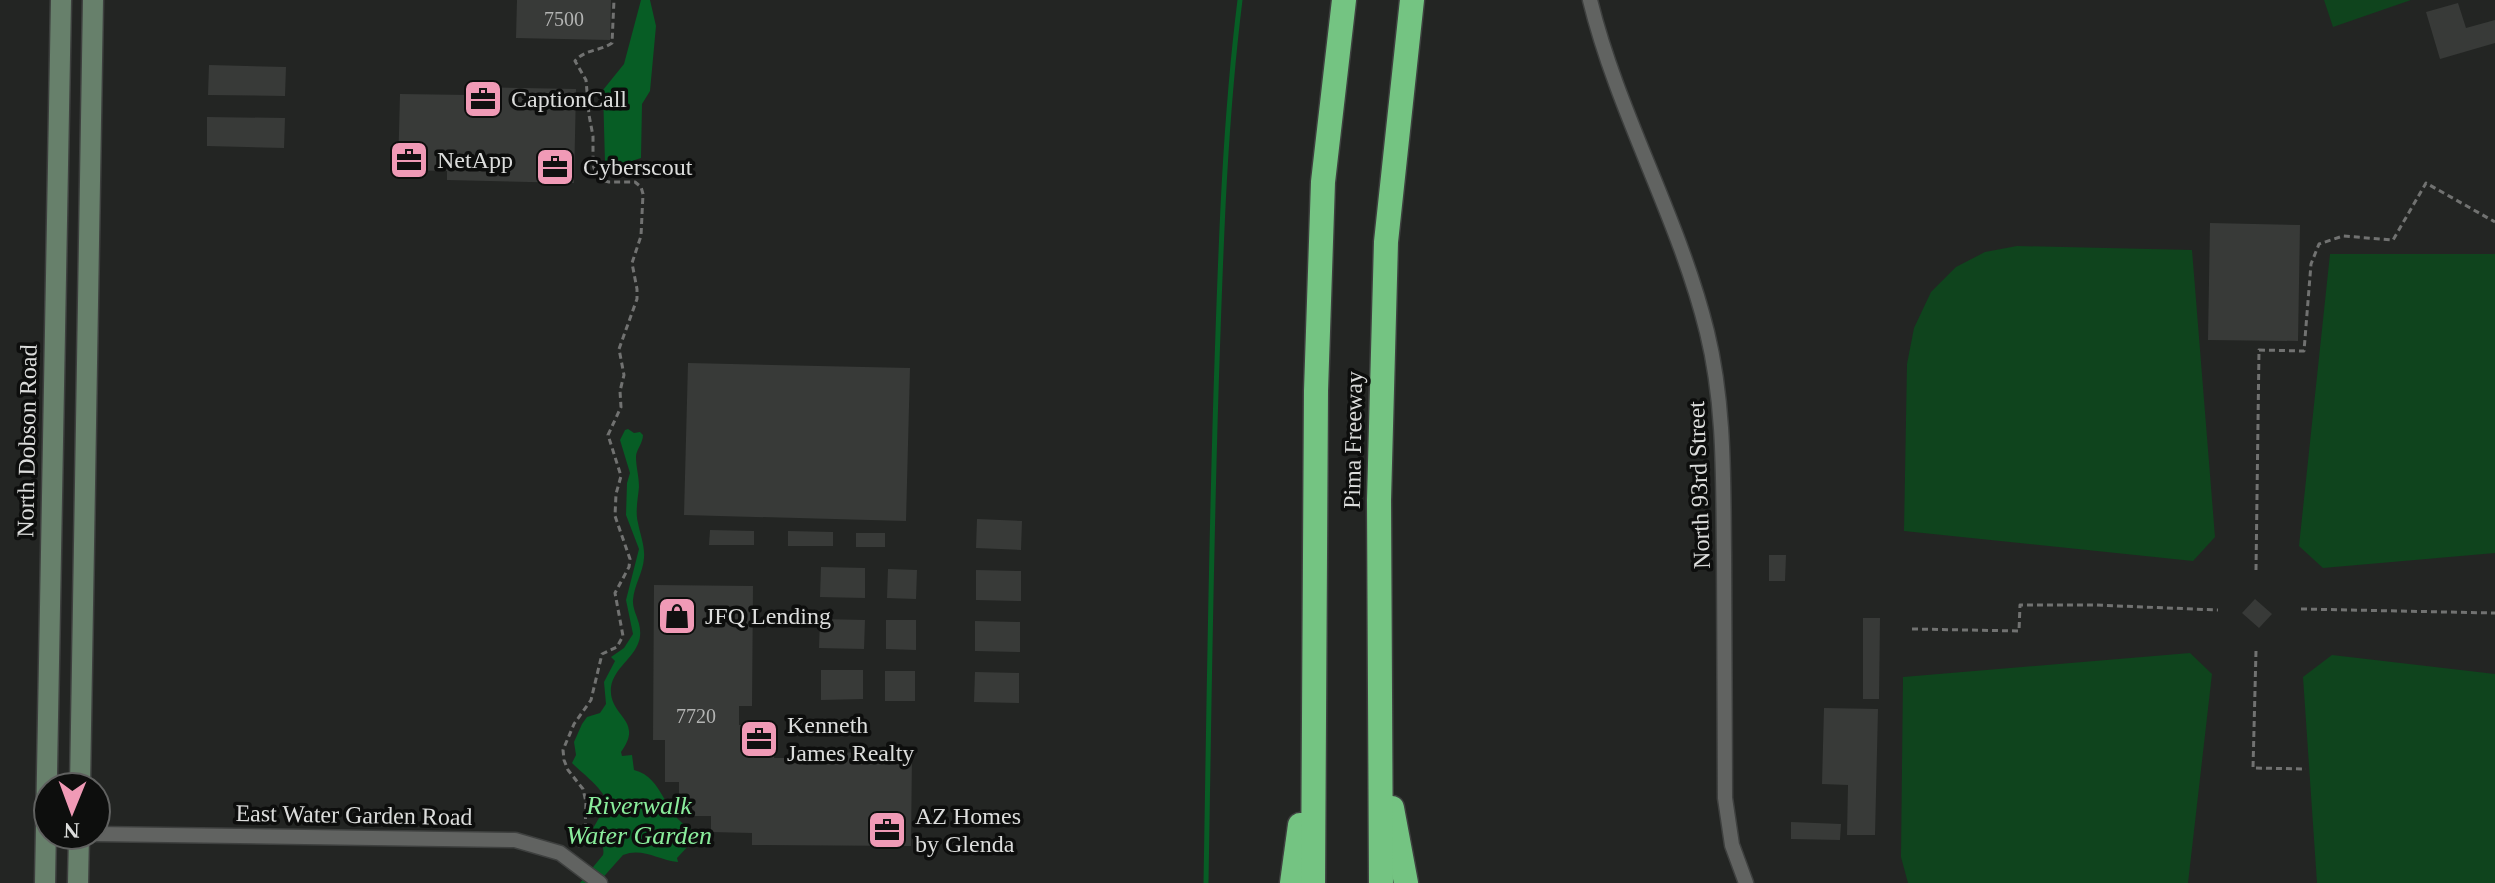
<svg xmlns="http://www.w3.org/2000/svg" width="2495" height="883" font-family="Georgia,serif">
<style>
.green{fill:#0f441d}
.water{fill:#075d25}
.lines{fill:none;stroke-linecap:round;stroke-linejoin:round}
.stream{stroke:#075d25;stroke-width:5}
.building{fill:#383a38}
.street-casing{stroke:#3e403f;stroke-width:17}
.secondary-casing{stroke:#3e403f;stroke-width:23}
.highway-casing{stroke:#3e403f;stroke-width:27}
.path{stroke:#717271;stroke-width:3;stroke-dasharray:6 4;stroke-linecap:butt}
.street{stroke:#616361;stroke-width:14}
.secondary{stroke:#67806b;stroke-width:20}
.highway{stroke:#74c482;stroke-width:24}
.labels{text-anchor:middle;stroke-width:7;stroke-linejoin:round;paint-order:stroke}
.number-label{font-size:20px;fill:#b3b4b3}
.poi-label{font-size:24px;fill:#dcdddc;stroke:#0d0e0d;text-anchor:start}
.street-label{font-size:24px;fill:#dcdddc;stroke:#0d0e0d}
.water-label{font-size:26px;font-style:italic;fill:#8aed9c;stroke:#0d0e0d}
</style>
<rect width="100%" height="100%" fill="#232523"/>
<g class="green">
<path d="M2324 0H2411L2333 27Z"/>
<path d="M2017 246 2192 250 2215 537 2193 561 1904 531 1907 364 1914 328 1931 292 1956 267 1985 252Z"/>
<path d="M2330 254H2495V553L2323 568 2299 546Z"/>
<path d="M2190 653 2212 674 2188 883H1908L1901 857 1903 677Z"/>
<path d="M2332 655 2495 674V883H2317L2303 677Z"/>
</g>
<g class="water">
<path d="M641 0H650L656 26 650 91 642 104 641 158 626 163 619 170 605 163 603 90 624 64Z"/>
<path d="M628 429 634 433 640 432 643 435C643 443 636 450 636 457 636 467 639 476 639 487 638 498 635 512 638 523 640 534 645 546 644 558 643 573 634 585 633 600 632 613 644 624 639 641 634 658 614 668 611 687 608 717 645 719 621 752L622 756 632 755 634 770C664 777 664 817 691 828V843L677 858 678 862C658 860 642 847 623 855L598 883H580L603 855C605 847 600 840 594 835L592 830 599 818 609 811C609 792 585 776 572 763L576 755 574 742 582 724 587 717 600 713 606 704 604 682 615 661 611 657 624 648 633 634 626 600 639 549 626 515 627 483 630 473 620 440 625 430Z"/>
</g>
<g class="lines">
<path class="stream" d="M1206 883C1209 709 1211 536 1217 362 1221 241 1225 120 1240 0"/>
</g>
<g class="building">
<path d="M517 0H611L610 40 516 38Z"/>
<path d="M2458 3 2466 28 2495 20V43L2440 59 2426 12Z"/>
<path d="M209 65 286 67 285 96 208 95Z"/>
<path d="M470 87 576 89 574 183 447 180V171L398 170 400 94 470 95Z"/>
<path d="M207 117 285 118 284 148 207 146Z"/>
<path d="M2210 223 2300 225 2298 341 2208 340Z"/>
<path d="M688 363 910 368 906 521 684 515Z"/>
<path d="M977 519 1022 521 1021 550 976 548Z"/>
<path d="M710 530 754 531V545H709Z"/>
<path d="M788 531 833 532V546H788Z"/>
<rect x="856" y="533" width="29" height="14"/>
<path d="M1769 555H1786L1785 581H1769Z"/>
<path d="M821 567 865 568V598L820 597Z"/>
<path d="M888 569 917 570 916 599 887 598Z"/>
<path d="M976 570 1021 571V601L976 600Z"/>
<path d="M654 585 753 586 752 706H739V725H774V758H791V752L912 753 911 846 752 845V833L711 832V816H679V782H665V740H653Z"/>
<path d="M2255 599 2272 614 2259 628 2242 613Z"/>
<path d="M1863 618H1880L1879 699H1863Z"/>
<path d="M820 619 865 620 864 649 819 648Z"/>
<path d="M886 620H916V650L886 649Z"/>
<path d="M975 621 1020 622V652L975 651Z"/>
<path d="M821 670H863V699L821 700Z"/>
<rect x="885" y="671" width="30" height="30"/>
<path d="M975 672 1019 673V703L974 702Z"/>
<path d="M1824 708 1878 709 1875 835H1847L1848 785 1822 784Z"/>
<path d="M1791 822 1841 824 1840 840 1791 839Z"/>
</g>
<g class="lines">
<g class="street-casing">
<g id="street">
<path d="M1590 0C1618 114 1679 218 1707 332 1725 405 1723 480 1724 555 1724 636 1724 717 1725 798L1732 845 1746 883"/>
<path d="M96 834 515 840 560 853 600 883"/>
</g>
</g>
<g class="secondary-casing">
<g id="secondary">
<path d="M80 787 93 0"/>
<path d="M45 883 61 0"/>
<path d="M78 883 79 835"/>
</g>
</g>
<g class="highway-casing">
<g id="highway">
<path d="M1392 808 1406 883"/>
<path d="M1292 883 1300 825"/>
<path d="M1313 883 1316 391 1323 182 1344 0"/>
<path d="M1381 883 1379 500 1386 242 1412 0"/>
</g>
</g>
<g class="path">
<path d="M2256 570 2259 350 2304 351 2311 264 2319 244 2343 236 2393 240 2426 183 2495 222"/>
<path d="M2301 609 2495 613"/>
<path d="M1912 629 2019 631 2020 605H2094L2218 610"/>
<path d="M2256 651 2253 768 2306 769"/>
<path d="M578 847 585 836 586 802 583 789 568 770 564 760 563 750 574 724 591 700 602 654 617 647 623 636 615 593 629 567 630 559 615 516 616 494 621 476 608 435 621 407 620 391 624 375 619 349 637 299V289L632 263 641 236 643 194 641 187 635 182H609L601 180 596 174 593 165V136L589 115 586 80 575 61C585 49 601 51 612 43L614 0"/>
</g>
<use href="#street" class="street"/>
<use href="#secondary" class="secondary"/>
<use href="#highway" class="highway"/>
</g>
<defs>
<g id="office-square" transform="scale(2)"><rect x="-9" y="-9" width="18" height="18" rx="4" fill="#f09ab6" stroke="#0d0e0d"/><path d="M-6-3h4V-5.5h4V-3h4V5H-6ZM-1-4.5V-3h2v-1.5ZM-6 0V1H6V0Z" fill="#111"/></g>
<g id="shop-square" transform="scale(2)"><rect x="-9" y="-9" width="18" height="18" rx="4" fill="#f09ab6" stroke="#0d0e0d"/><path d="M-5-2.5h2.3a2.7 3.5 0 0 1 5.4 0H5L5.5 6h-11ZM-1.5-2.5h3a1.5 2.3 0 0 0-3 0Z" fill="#111"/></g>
</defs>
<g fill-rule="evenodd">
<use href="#office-square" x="483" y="99"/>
<use href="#office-square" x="409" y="160"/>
<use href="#office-square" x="555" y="167"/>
<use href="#shop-square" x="677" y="616"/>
<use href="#office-square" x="759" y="739"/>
<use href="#office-square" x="887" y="830"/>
</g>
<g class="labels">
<g class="number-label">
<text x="564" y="26">7500</text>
<text x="696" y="723">7720</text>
</g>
<g class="poi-label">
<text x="511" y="107">CaptionCall</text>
<text x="437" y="168">NetApp</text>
<text x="583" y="175">Cyberscout</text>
<text x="705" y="624">JFQ Lending</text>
<text x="787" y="733">Kenneth<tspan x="787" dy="28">James Realty</tspan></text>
<text x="915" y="824">AZ Homes<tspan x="915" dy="28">by Glenda</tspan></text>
</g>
<g class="street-label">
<text transform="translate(1353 440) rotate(-89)" y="8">Pima Freeway</text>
<text transform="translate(27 441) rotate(-89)" y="8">North Dobson Road</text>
<text transform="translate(1699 485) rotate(-92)" y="8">North 93rd Street</text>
<text transform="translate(354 815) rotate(1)" y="8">East Water Garden Road</text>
</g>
<g class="water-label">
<text x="639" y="814">Riverwalk<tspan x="639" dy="30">Water Garden</tspan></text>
</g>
</g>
<g transform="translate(72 811) rotate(181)"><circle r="38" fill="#0d0e0d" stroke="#606160" stroke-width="2"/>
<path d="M0-6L14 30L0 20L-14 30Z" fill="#f09ab6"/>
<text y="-12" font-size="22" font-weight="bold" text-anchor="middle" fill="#dcdddc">N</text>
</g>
</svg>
